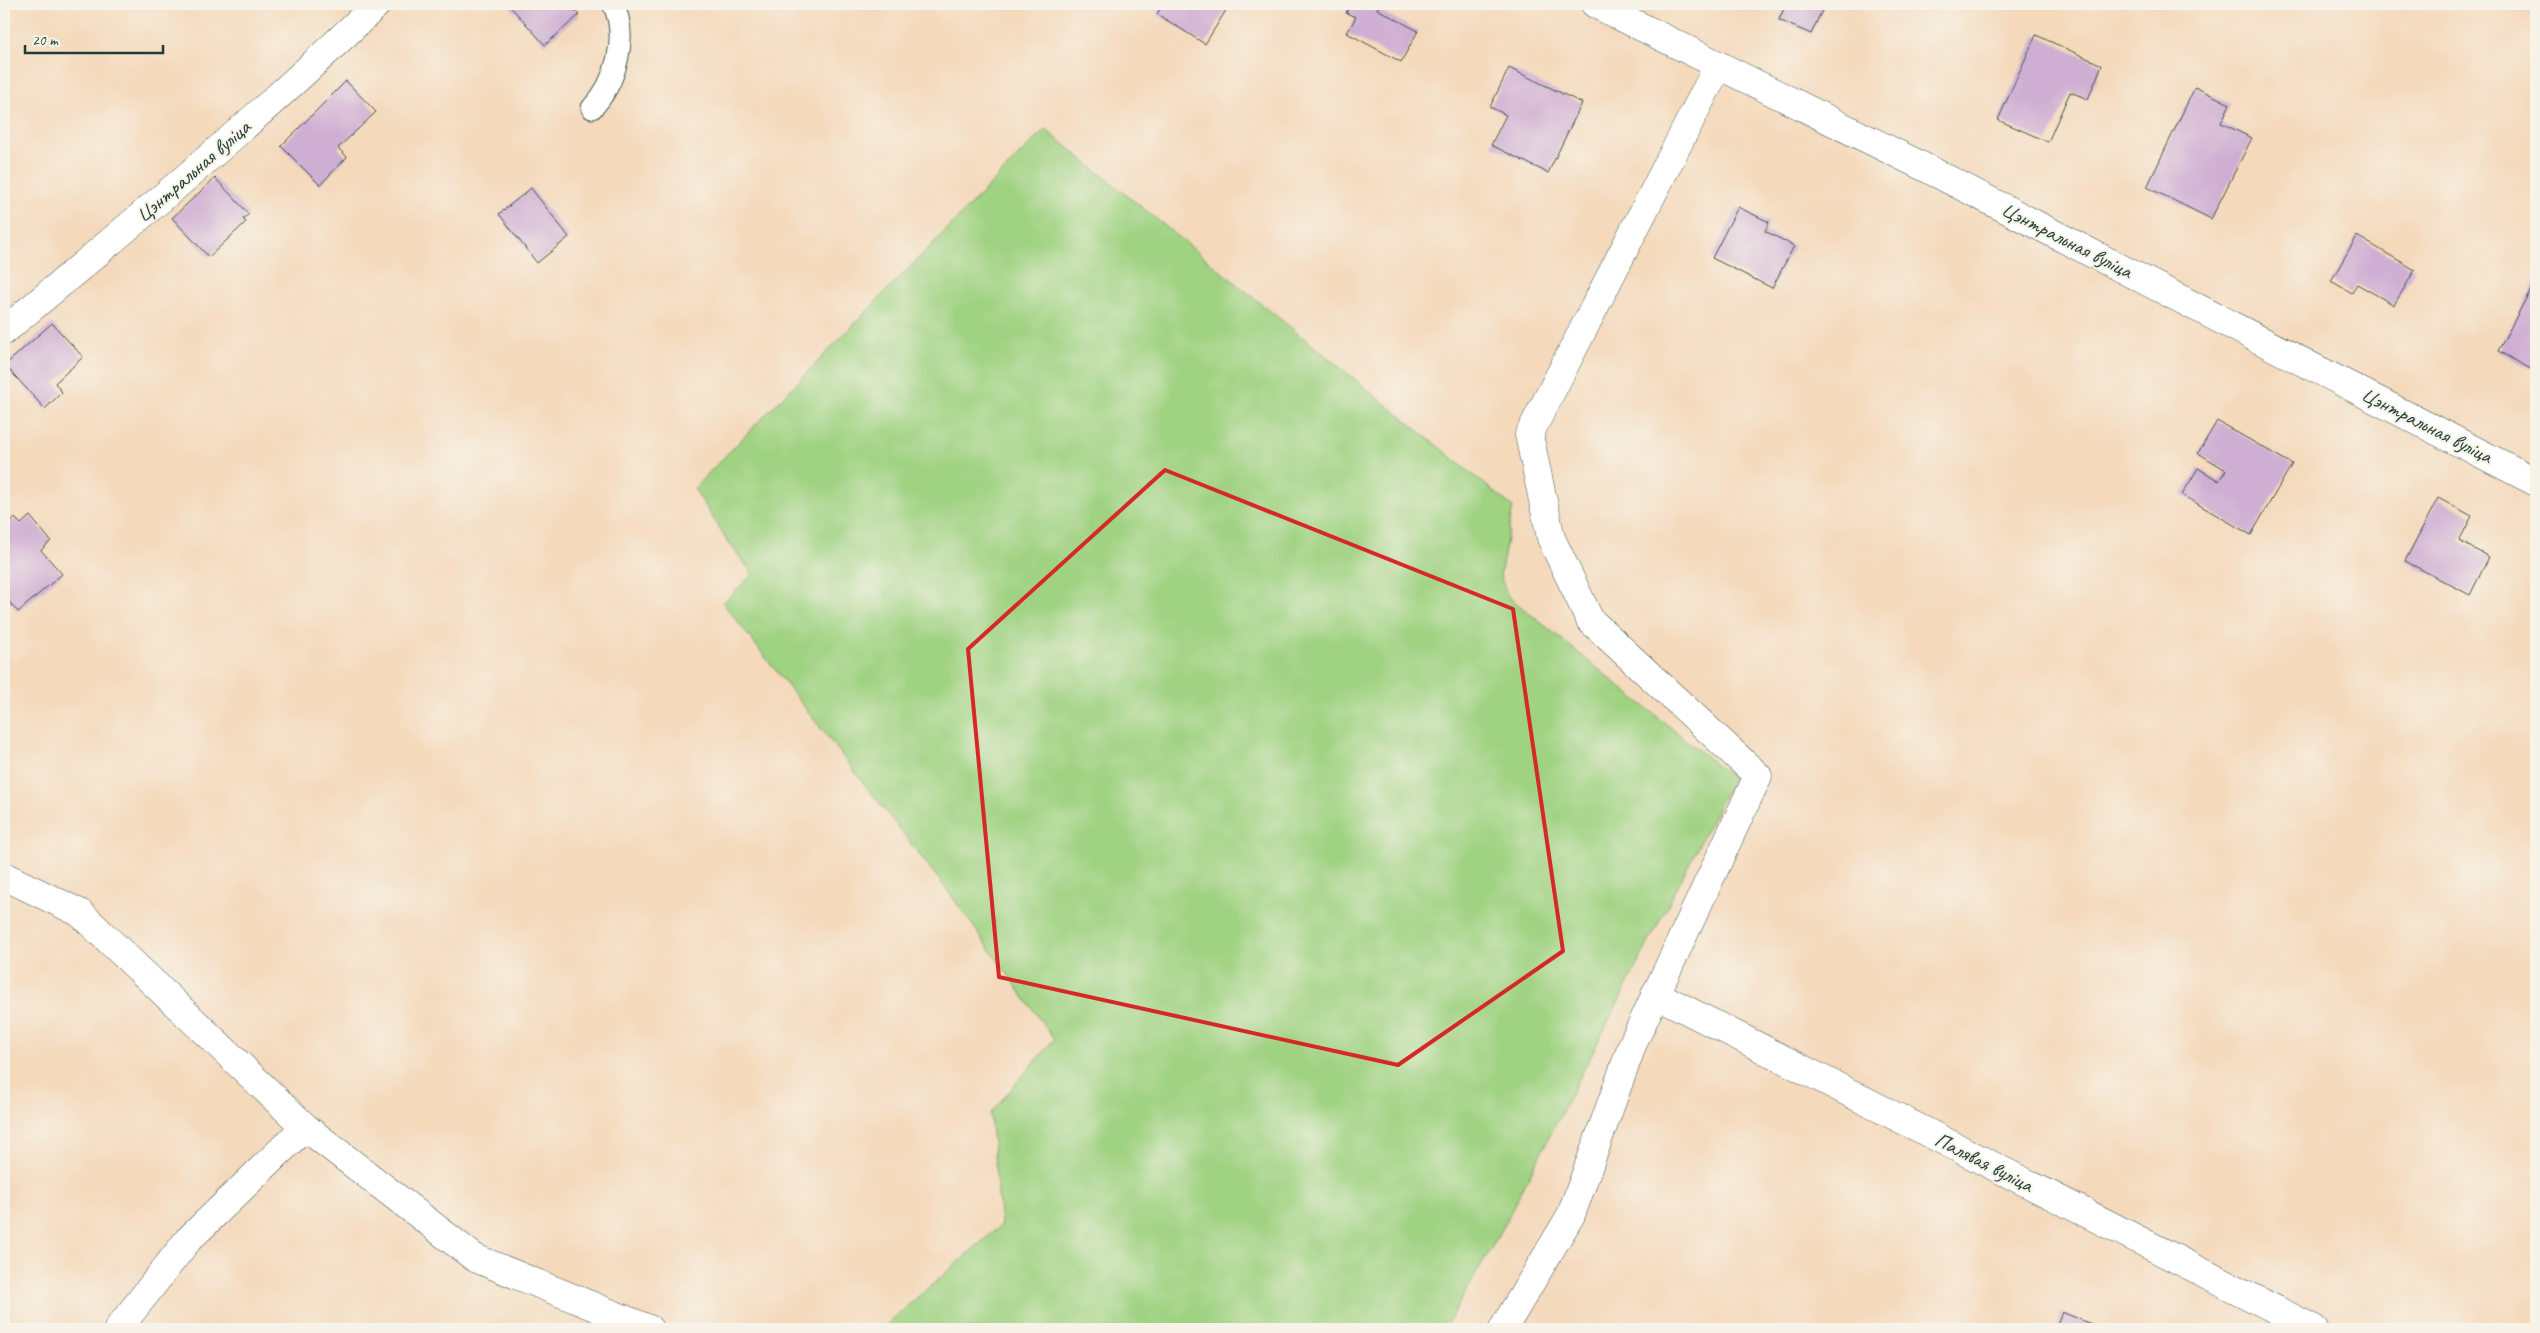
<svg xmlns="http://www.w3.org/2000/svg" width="2540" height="1333" font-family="Caveat,sans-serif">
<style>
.green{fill:#9fd281;stroke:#5f885a}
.building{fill:#cfaed3}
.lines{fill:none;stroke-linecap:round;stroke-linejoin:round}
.service-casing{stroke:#3f5448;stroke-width:23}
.minor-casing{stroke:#3f5448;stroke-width:29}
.tertiary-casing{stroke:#3f5448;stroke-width:29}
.service{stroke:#fff;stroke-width:21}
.minor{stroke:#fff;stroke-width:28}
.tertiary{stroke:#fff;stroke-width:28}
.marked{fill:none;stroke:#d62828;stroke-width:4;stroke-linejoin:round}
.labels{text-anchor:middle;stroke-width:4;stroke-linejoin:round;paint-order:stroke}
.street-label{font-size:21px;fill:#1f3d34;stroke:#f7f3e8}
</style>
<rect width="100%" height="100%" fill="#f7f3e8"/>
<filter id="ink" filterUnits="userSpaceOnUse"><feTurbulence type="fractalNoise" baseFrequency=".02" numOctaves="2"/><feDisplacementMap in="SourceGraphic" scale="10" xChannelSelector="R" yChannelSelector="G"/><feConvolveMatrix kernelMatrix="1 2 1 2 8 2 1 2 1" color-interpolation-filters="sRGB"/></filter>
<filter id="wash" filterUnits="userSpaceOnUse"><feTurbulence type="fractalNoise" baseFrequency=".0096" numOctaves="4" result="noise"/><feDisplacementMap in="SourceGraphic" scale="20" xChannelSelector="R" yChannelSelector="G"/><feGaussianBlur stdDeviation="1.12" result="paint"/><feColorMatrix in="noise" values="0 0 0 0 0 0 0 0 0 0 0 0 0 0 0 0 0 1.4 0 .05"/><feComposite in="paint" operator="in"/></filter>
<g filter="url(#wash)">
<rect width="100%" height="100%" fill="#f4d9bb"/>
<path class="green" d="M1045 129 1513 507 1500 576 1508 596 1733 778 1499 1235 1444 1329H881L1001 1225 990 1114 1054 1039 951 895 723 603 753 574 728 542 694 488Z"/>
<g id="blocks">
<g class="building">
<path d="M508 4H569L579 15 545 45Z"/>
<path d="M1163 4H1230L1205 44 1157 14Z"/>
<path d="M1351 4H1380L1377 9 1418 31 1401 62 1347 33 1356 17 1346 13Z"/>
<path d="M1786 4H1825L1811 34 1779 20Z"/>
<path d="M2036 35 2102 65 2088 99 2070 92 2048 142 1998 120Z"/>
<path d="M1509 68 1582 103 1548 173 1491 145 1506 115 1490 107Z"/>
<path d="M346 81 376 112 338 148 347 157 320 185 281 146Z"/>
<path d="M2195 87 2230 104 2221 123 2252 138 2211 219 2147 187Z"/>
<path d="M215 178 249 214 243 219 246 222 209 257 172 218Z"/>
<path d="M531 188 569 237 537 263 499 214Z"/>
<path d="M1738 207 1769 222 1765 231 1794 246 1772 288 1712 258Z"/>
<path d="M2357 236 2415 270 2394 305 2357 284 2352 293 2331 281Z"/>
<path d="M2536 280V372L2498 351Z"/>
<path d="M52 323 83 357 55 383 62 392 45 409 5 365Z"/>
<path d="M2217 421 2292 464 2251 535 2182 495 2198 468 2219 481 2226 470 2198 453Z"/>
<path d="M2438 498 2472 516 2459 541 2489 557 2470 595 2405 561Z"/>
<path d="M30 516 51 541 41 550 62 574 18 612 4 596V527L15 518 21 524Z"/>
<path d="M2062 1312 2103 1329H2055Z"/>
</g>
</g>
</g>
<g filter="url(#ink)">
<use href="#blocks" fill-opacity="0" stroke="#3f5448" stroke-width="1"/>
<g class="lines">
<g class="service-casing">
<path id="service" d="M592 108C616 83 629 37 613 4"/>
</g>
<g class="minor-casing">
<g id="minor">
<path d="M4 331C131 225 258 119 377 4"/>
<path d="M4 876 80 913 305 1127"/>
<path d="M1655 994 2314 1329"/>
<path d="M118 1329 188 1240 305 1127 475 1258 649 1329"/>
<path d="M1503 1329 1571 1215 1633 1043 1758 776 1590 620 1551 538 1529 435 1718 66"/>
</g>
</g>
<g class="tertiary-casing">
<path id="tertiary" d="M1595 4 1934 172 2536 482"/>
</g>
<use href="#service" class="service"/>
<use href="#minor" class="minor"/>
<use href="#tertiary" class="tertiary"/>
</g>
</g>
<path class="marked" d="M1165 470 1513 609 1563 951 1398 1065 999 977 968 649Z"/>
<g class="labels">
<g class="street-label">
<text transform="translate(193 171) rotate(-41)" y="7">Цэнтральная вуліца</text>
<text transform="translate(2067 240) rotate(27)" y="7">Цэнтральная вуліца</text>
<text transform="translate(2427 425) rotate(27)" y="7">Цэнтральная вуліца</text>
<text transform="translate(1984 1162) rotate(27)" y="7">Палявая вуліца</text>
</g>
</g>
<rect width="2540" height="1333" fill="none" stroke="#f7f3e8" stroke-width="20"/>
<path d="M25 45v8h138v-8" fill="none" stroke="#1f3d34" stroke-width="2.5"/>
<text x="32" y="45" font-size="15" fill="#1f3d34" stroke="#f7f3e8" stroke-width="4" paint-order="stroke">20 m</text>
</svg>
